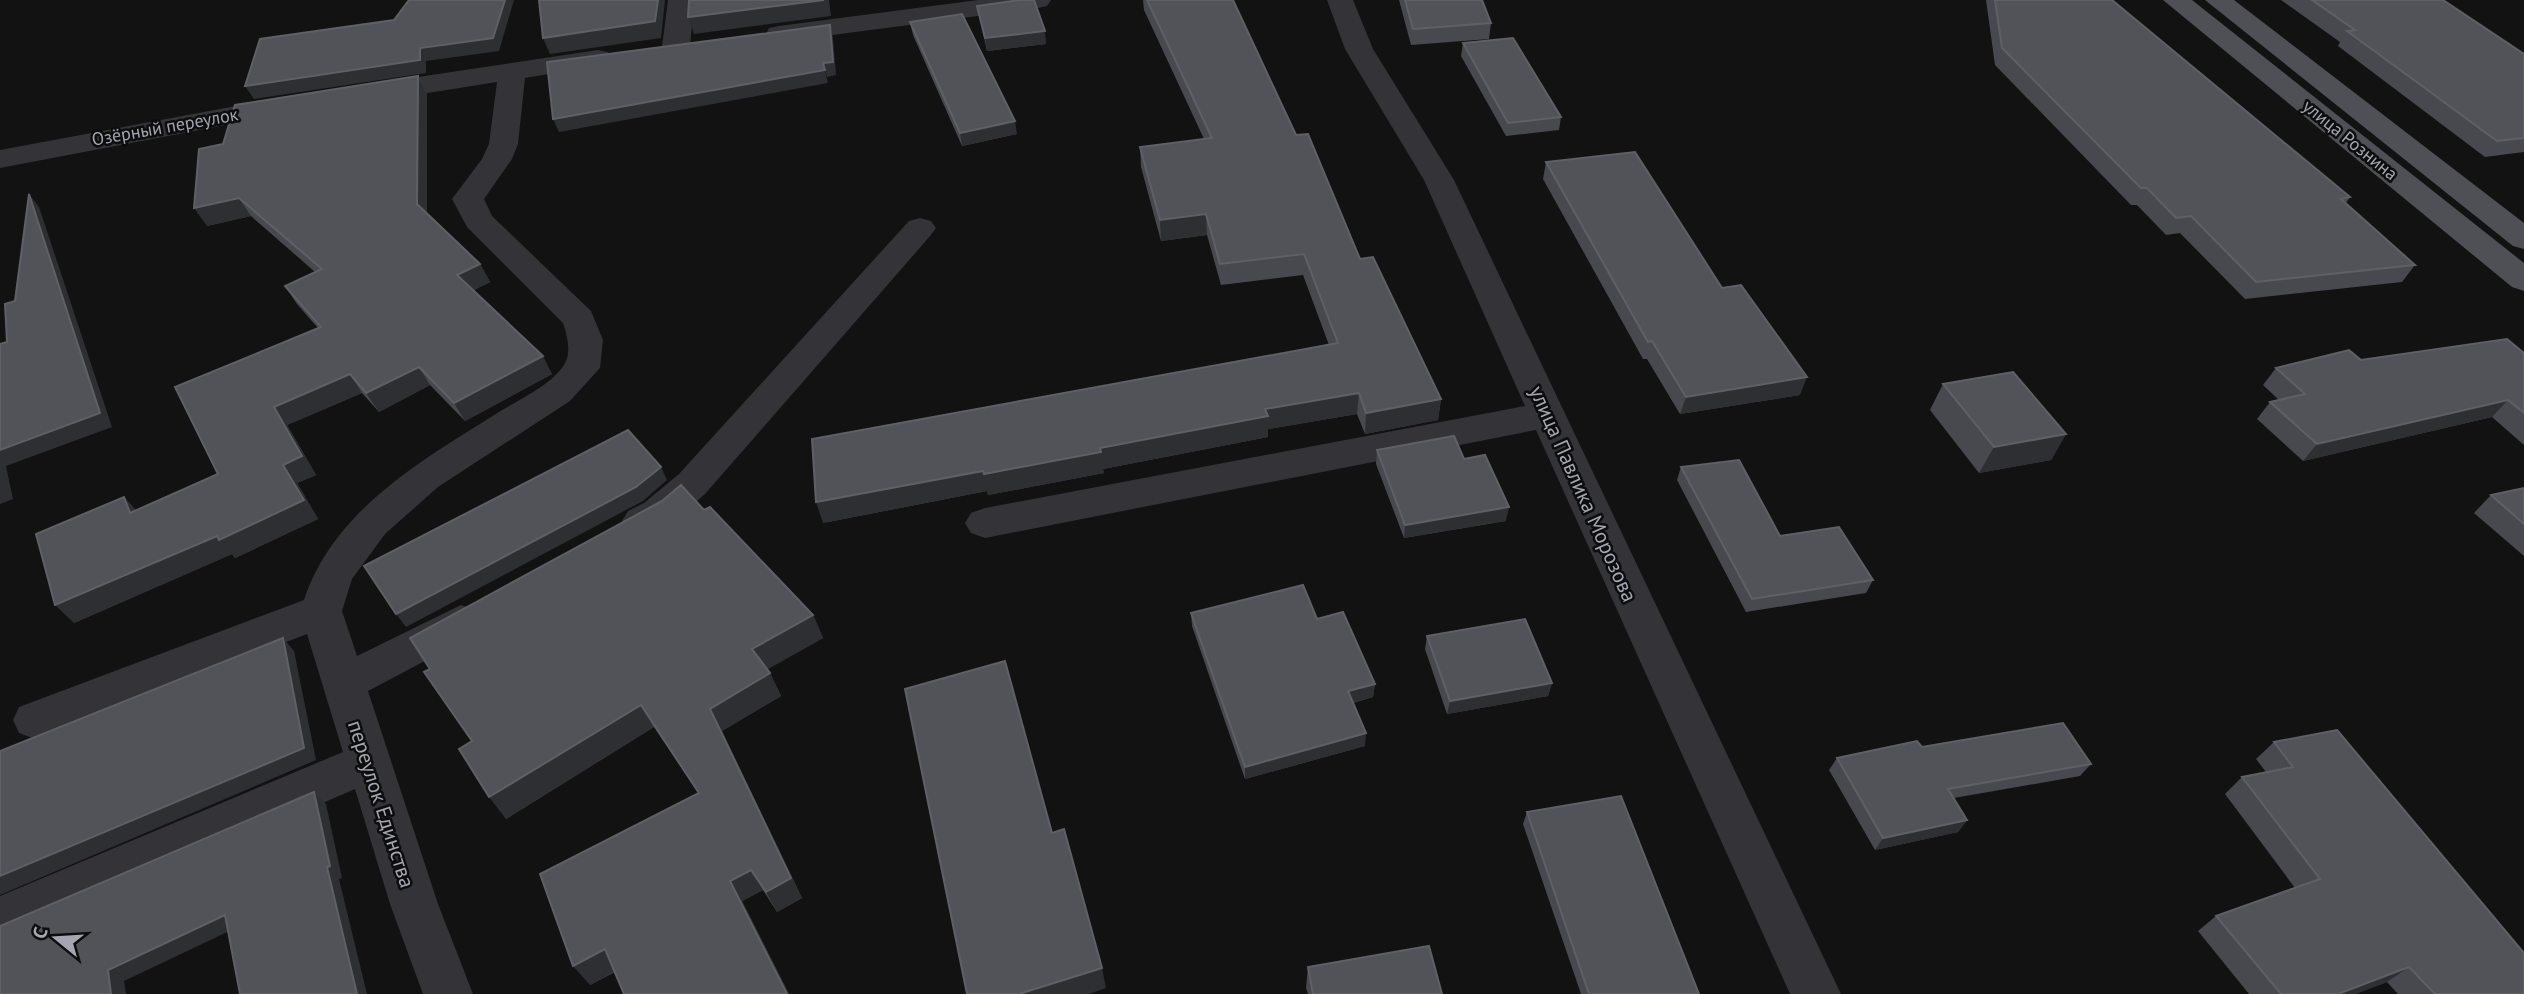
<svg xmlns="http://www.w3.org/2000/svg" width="2524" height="994" font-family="'PT Sans',sans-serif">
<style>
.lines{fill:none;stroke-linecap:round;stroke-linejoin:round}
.minor{fill:#333338;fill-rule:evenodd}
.major{fill:#4f5056;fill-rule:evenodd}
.wall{fill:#48494e}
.shaded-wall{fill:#2e2f32}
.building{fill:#525358;stroke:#5f6066;stroke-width:2}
.labels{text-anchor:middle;stroke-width:5;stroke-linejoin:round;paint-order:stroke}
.far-street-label{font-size:18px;fill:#a4a7b2;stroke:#0d0d0e}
.street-label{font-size:21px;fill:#a4a7b2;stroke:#0d0d0e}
</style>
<rect width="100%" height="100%" fill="#121213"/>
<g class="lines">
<g class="minor">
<path d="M668 0H694L690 47 686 53 676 55 666 53 662 47Z"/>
<path d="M978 0H1051L1047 6 1038 8 779 42 769 40 766 34 769 28 779 26Z"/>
<path d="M1327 0H1353L1373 49 1454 180 1841 994H1790L1536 430 985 538 971 533 965 523 971 513 985 508 1525 406 1424 180 1345 49Z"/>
<path d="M598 50 608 52 612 58 608 64 525 78 518 144 512 159 484 199 492 216 591 311 603 340 600 368 570 401 438 487 385 534 352 579 342 611 357 656 461 605 476 610 482 622 476 634 368 691 438 904 473 994H423L390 904 355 789 0 943V896L343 752 307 634 35 739 19 733 13 720 19 707 304 600C334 509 423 460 499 412 520 399 551 385 564 365 572 353 567 335 563 323L467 227 452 199 482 159 489 144 497 82 371 102 361 99 357 93 361 87 371 84Z"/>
<path d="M284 97 294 100 298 106 294 112 0 168V150Z"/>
<path d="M920 218 931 221 936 228 931 235 705 494C683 513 660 541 628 531L622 521 628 511 644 503 679 474 909 221Z"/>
</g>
<g class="major">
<path d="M2163 0H2192L2524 263V291L2512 287Z"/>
<path d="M2205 0H2234L2524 223V249L2513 246Z"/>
</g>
</g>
<g class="wall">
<path d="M1143 0H1233L1296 135 1360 259 1441 399 1438 420 1365 434 1357 414 1268 429V437L1103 469 1104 473 988 495 987 491 823 523 1329 345 1303 275 1221 285 1207 235 1161 241 1141 167 1140 147 1204 139 1144 10Z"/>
<path d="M1399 0H1482L1491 23 1489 39 1411 45Z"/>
<path d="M1986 0H2112L2350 197 2346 203 2415 265 2402 282 2245 299 2180 233 2166 235 2137 205H2131L1995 65Z"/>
<path d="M2281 0H2443L2524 54V152L2485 157 2338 46 2340 42Z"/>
<path d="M977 6 1046 44 987 51Z"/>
<path d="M910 22 1017 134 962 146 913 35Z"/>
<path d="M1463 43 1561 117 1559 130 1506 136 1461 56Z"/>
<path d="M418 76 427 94V213L480 264 490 282 474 290 552 374 465 421 430 385 379 412 362 393 287 425 316 475 297 483 318 519 235 558 232 554 74 623 136 510 218 474 318 328 297 304 285 286 315 272 251 216 207 226 223 144Z"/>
<path d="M1546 162 1722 288 1800 395 1680 414 1647 359H1643L1543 179Z"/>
<path d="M2524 353V445L2492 417 2303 461 2257 419 2270 402 2279 400 2263 385 2276 368 2361 360Z"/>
<path d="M1943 384 2066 434 2051 460 1979 473 1930 410Z"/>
<path d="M1377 450 1464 459 1506 521 1404 538 1376 464Z"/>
<path d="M1681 467 1780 536 1873 580 1866 593 1746 612 1677 480Z"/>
<path d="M2524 488V556L2474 513 2491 495Z"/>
<path d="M704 510 813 615 823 638 767 669 770 673 781 696 722 731 802 898 777 912 763 890 742 901 789 994H624L615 972 590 985 698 793 654 727 506 819 472 741 430 669Z"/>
<path d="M1191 613 1317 619 1375 684 1373 697 1353 703 1365 746 1245 779 1192 626Z"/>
<path d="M1427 636 1552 683 1548 696 1447 714 1425 649Z"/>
<path d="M2274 742 2524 994H2398L2387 982 2355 994H2249L2198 931 2216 916 2295 888 2225 794 2242 777 2266 772 2256 759Z"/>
<path d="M1922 747 2091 764 2080 776 1954 798 1967 820 1958 832 1875 850 1829 770 1837 758Z"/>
<path d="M1527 812 1699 994H1581L1523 824Z"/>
<path d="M1308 967 1442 994H1308L1306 988Z"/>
</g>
<g class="shaded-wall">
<path d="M505 0H514L499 51 426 61V73L254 99 245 86 420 48Z"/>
<path d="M658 0H665L661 38 550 54 543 38Z"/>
<path d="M824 0H829L831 16 694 34 688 17Z"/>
<path d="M830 25 833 38 836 75 827 77 823 63Z"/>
<path d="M1045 31 1046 44 987 51 985 38Z"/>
<path d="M825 70 828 83 559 132 553 119Z"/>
<path d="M418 76 427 94V222L417 204Z"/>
<path d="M1015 121 1017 134 962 146 960 133Z"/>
<path d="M29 194 39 207 112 427 6 466 13 499 0 504V450Z"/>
<path d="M239 198 251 216 207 226 194 208Z"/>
<path d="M1206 214 1207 235 1161 241 1160 220Z"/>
<path d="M480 264 490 282 467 293 457 275Z"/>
<path d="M543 356 552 374 465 421 454 403Z"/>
<path d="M419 367 430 385 379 412 366 393Z"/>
<path d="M350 374 362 393 287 425 316 475 297 483 318 519 235 558 232 554 74 623 55 605 283 465 274 407Z"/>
<path d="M1807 377 1800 395 1680 414 1686 397Z"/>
<path d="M1359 393 1357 414 1268 429V437L1103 469 1104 473 988 495 987 491 823 523 816 502 1100 448 1265 409Z"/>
<path d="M1441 399 1438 420 1365 434 1366 413Z"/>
<path d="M2508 400 2492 417 2303 461 2317 444Z"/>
<path d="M2066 434 2051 460 1979 473 1994 447Z"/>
<path d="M661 467 667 480 643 501 406 627 396 614Z"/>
<path d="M124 497 141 515 130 513Z"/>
<path d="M1509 507 1506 521 1404 538 1405 525Z"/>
<path d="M813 615 823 638 763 672 752 649Z"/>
<path d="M283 638 294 651 316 760 0 895V876Z"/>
<path d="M770 673 781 696 722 731 802 898 777 912 766 892 710 709Z"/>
<path d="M1552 683 1548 696 1447 714 1450 701Z"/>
<path d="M1375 684 1373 697 1347 704 1348 691Z"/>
<path d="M641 705 654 727 506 819 489 797Z"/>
<path d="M1366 733 1365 746 1245 779V767Z"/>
<path d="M314 792 326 804 342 878 339 879 367 994H357L327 867Z"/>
<path d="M1967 820 1958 832 1875 850 1883 838Z"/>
<path d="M751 870 763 890 742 901 789 994H787L730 881Z"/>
<path d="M225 915 240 926 124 981 126 994H111L108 970Z"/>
<path d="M605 949 621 968 590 985 573 966Z"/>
<path d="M2409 967 2387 982 2355 994H2338Z"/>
<path d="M1102 968 1106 988 1089 994H1019Z"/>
</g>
<g class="building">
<path d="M409 0H505L493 38 420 48V60L245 86 260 39 394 20Z"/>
<path d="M539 0H658L655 21 543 38Z"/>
<path d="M689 0H824L688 17Z"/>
<path d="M1020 0H1034L1045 31 985 38 977 6Z"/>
<path d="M1147 0H1233L1296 135 1308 134 1360 259 1373 257 1441 399 1366 413 1359 393 1265 409 1268 416 1100 448 1101 452 984 474 983 471 816 502 812 439 1338 343 1304 254 1220 264 1206 214 1160 220 1140 147 1212 138Z"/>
<path d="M1405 0H1482L1491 23 1413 29Z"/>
<path d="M1995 0H2112L2350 197 2341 199 2415 265 2256 282 2191 216 2176 218 2147 188H2141L2002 48Z"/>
<path d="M2312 0H2443L2524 54V138L2497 141 2347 31 2355 30Z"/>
<path d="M962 14 1015 121 960 133 910 22Z"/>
<path d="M830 25 833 62 823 63 825 70 553 119 547 62Z"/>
<path d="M1513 38 1561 117 1508 123 1463 43Z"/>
<path d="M418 76 417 204 480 264 457 275 543 356 454 403 419 367 366 393 350 374 274 407 302 456 283 465 304 500 219 540 217 536 55 605 36 534 124 497 130 513 218 474 175 387 321 327 285 286 322 269 239 198 194 208 199 149 223 144 235 105Z"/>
<path d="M1635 152 1722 288 1741 285 1807 377 1686 397 1652 341 1648 342 1546 162Z"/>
<path d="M29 194 100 413 0 450V344L7 342 5 304 15 301Z"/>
<path d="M2507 339 2524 353V413L2508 400 2317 444 2270 402 2305 394 2276 368 2349 350 2361 360Z"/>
<path d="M2013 372 2066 434 1994 447 1943 384Z"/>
<path d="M628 430 661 467 636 487 396 614 364 566Z"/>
<path d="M1454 436 1464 459 1485 455 1509 507 1405 525 1377 450Z"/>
<path d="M1739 460 1780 536 1839 527 1873 580 1752 599 1681 467Z"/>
<path d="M681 485 704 510 710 507 813 615 752 649 770 673 710 709 791 878 766 892 751 870 730 881 787 994H624L605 949 573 966 540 874 699 793 641 705 489 797 459 749 472 741 424 672 430 669 410 638 662 501Z"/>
<path d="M2524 488V524L2491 495Z"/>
<path d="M1303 585 1317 619 1343 612 1375 684 1348 691 1366 733 1245 767 1191 613Z"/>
<path d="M1525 619 1552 683 1450 701 1427 636Z"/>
<path d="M283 638 304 748 0 876V751Z"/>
<path d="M1005 661 1052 833 1064 829 1102 968 1019 994H967L905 689Z"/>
<path d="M2063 723 2091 764 1948 789 1967 820 1883 838 1837 758 1917 741 1922 747Z"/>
<path d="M2337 730 2524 953V994H2435L2409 967 2338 994H2281L2216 916 2320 879 2242 777 2293 767 2274 742Z"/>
<path d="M314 792 330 866 327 867 357 994H240L225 915 108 970 111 994H0V926Z"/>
<path d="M1621 796 1699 994H1589L1527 812Z"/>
<path d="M1429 946 1442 994H1313L1308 967Z"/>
</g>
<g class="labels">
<g class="far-street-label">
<text transform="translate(165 127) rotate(-10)" y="6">Озёрный переулок</text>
<text transform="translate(2350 140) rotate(39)" y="6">улица Рознина</text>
</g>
<g class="street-label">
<text transform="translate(1583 494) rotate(66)" y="7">улица Павлика Морозова</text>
<text transform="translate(381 804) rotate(72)" y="7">переулок Единства</text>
</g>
</g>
<g transform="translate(56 938) rotate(288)" stroke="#0d0d0e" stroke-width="5" paint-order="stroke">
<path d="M0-5L12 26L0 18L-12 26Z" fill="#a4a7b2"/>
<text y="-10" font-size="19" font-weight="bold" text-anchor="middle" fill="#a4a7b2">С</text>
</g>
</svg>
